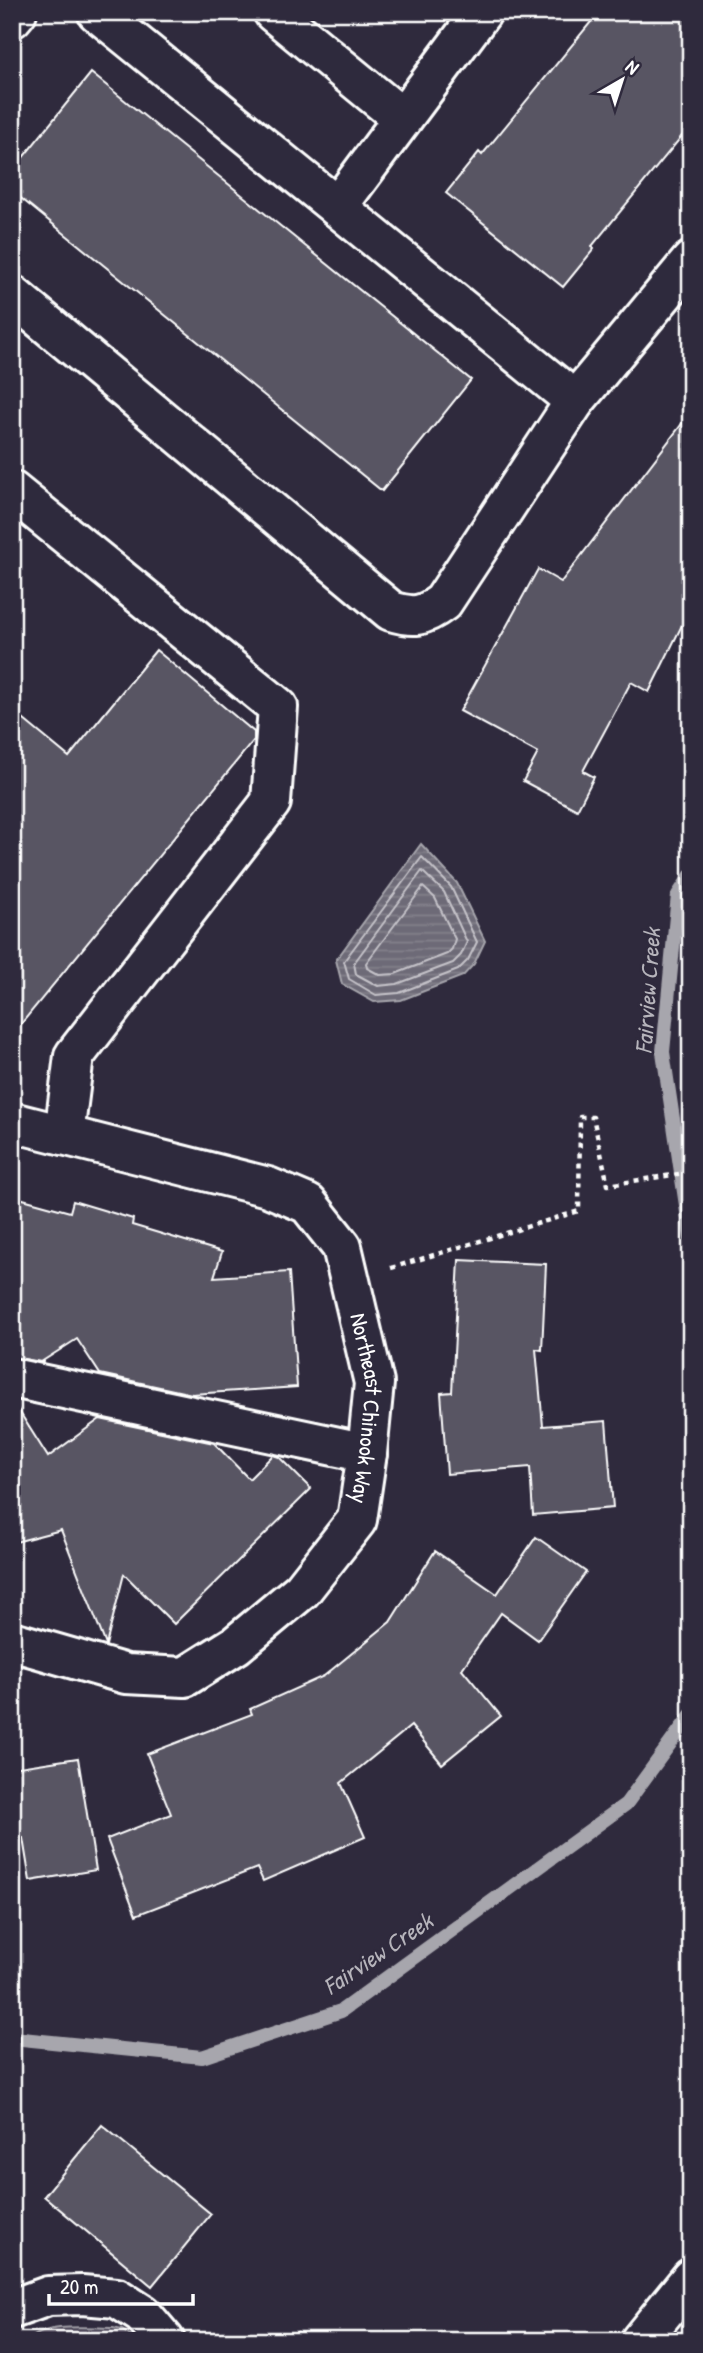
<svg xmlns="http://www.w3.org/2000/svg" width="703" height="2353" font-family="'Patrick Hand',sans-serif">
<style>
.green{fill:#464152;stroke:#a2a0a8;stroke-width:2}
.water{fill:url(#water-rules);stroke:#a7a6ad;stroke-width:2}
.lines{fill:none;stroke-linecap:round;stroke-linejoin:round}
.shore{stroke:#c5c3c9;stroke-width:2}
.stream{stroke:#a7a6ad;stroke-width:14}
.building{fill:#595564;stroke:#fff;stroke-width:2}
.minor-casing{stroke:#fff;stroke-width:44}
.major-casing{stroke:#fff;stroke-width:44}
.path{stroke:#fff;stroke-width:4.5;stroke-dasharray:5 5;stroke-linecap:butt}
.minor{stroke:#2f2a3d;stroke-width:38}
.major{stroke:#2f2a3d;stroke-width:38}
.labels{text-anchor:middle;stroke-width:5;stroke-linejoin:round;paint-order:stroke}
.street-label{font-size:23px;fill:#fff;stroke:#2f2a3d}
.water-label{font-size:24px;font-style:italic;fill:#b6b4bb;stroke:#2f2a3d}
</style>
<defs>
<pattern id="water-rules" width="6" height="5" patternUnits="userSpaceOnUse" patternTransform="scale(1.75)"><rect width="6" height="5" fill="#6d6a77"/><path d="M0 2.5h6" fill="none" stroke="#83808b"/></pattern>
</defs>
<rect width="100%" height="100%" fill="#2f2a3d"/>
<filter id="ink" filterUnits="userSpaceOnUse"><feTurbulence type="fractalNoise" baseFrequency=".0143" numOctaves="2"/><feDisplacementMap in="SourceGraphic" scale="14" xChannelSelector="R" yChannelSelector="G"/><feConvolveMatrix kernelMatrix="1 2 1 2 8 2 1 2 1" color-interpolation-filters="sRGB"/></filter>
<g filter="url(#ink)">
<path class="green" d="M113 2328 122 2330 137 2341H28C46 2322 89 2328 113 2328Z"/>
<path class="water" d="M421 844 457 883 485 941 474 964 463 976 401 1000 374 1002 342 984 336 960Z"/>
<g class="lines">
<g class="shore">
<path d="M422 857 451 887 477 942 468 960 458 970 399 993 376 995 349 979 344 961Z"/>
<path d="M422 871 444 892 467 942 461 955 453 963 397 984 378 986 356 974 354 963Z"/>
<path d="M423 887 435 898 455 939 452 949 447 954 395 974 380 975 367 968 366 963Z"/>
</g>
<g class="stream">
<path d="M691 875 678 895 663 1052 691 1239"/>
<path d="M12 2038 202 2057 341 2011 626 1804 691 1715"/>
</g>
</g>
<g class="building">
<path d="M599 12H691V125L592 246 594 249 563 287 446 193 479 152 482 155Z"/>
<path d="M91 73 471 380 382 491 12 191V171Z"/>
<path d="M691 412V607L649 692 631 682 583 771 594 777 577 810 523 781 538 753 460 711 538 569 561 582Z"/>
<path d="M156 650 254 732V740L12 1035V710L69 757Z"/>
<path d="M12 1196 70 1212 73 1201 133 1219 132 1225 222 1252 214 1277 289 1272 297 1387 192 1394 100 1374 77 1339 41 1362 12 1357Z"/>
<path d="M459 1260 546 1264 542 1350 536 1349 543 1426 606 1421 613 1508 533 1515 530 1467 447 1474 441 1393 452 1392Z"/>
<path d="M12 1400 48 1457 100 1419 214 1443 249 1479 273 1455 279 1457 311 1489 174 1624 124 1574 106 1645 61 1530 12 1543Z"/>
<path d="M536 1537 586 1572 538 1640 501 1613 462 1669 501 1716 442 1764 411 1726 341 1783 365 1837 263 1881 257 1868 136 1915 107 1839 171 1814 147 1754 252 1714 250 1709 324 1676 390 1622 435 1551 497 1594Z"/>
<path d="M78 1758 96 1870 30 1881 23 1838 12 1839V1768Z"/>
<path d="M102 2125 211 2214 152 2286 44 2196Z"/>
</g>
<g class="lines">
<g class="minor-casing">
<g id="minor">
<path d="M97 12 337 207"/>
<path d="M273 12 402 118"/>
<path d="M482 12 337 207 575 401 691 261"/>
<path d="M12 18 17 12"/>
<path d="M12 295 391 611C414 618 423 617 443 602L575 401"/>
<path d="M12 491 278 707 271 802 74 1056 64 1135"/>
<path id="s1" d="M12 1122 268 1187 308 1204 342 1247 374 1383 367 1453 357 1520 302 1590 236 1645 185 1677 126 1674 12 1641"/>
<path d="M12 1378 367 1453"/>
<path d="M12 2309 48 2296 82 2295 117 2298 142 2314 165 2341"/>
</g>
</g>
<g class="major-casing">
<path id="major" d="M640 2341 691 2278"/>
</g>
<g class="path">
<path d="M391 1268 579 1211 580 1117H593L608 1185 691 1172"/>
<path d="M257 2341 298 2333 308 2341"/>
</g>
<use href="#minor" class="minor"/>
<use href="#major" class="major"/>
</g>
</g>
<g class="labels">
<g class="street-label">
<text dy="8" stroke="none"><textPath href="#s1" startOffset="527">Northeast Chinook Way</textPath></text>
</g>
<g class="water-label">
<text transform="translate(648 991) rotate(-86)" y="8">Fairview Creek</text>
<text transform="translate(378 1954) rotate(-34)" y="8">Fairview Creek</text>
</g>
</g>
<rect width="703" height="2353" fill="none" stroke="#2f2a3d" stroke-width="42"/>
<rect x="21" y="21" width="661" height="2311" fill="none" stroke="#fff" stroke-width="2.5" filter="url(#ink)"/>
<g transform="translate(622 80) rotate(39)" stroke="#2f2a3d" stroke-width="5" paint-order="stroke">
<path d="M0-5L12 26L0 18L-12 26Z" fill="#ffffff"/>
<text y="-10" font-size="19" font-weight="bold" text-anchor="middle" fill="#ffffff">N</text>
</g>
<path d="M49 2294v10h144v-10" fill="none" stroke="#ffffff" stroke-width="3.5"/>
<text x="60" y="2294" font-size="21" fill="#ffffff" stroke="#2f2a3d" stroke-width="5" paint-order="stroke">20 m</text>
</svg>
